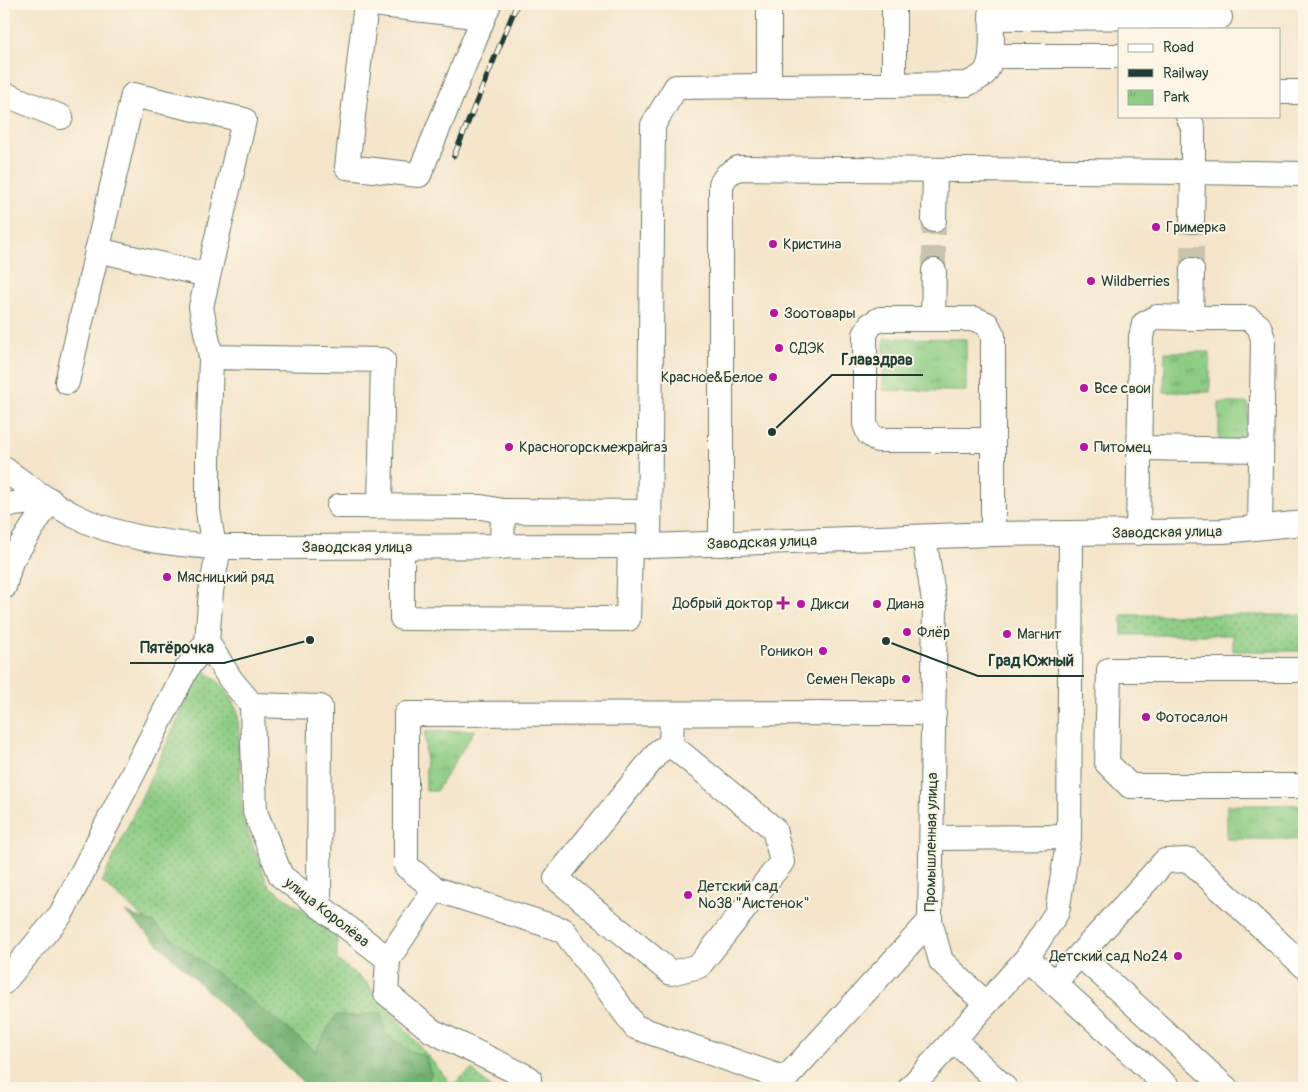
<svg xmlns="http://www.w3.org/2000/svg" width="1308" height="1092" font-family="Pangolin,sans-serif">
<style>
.grass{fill:url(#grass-dots);stroke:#56845c}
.forest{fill:url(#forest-crowns);stroke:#487652}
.park{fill:url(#park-tufts);stroke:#56845c}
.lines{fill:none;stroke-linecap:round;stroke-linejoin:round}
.minor-tunnel{stroke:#c9c3ac;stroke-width:24;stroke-dasharray:24 12;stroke-linecap:butt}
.minor-casing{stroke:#6a7868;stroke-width:26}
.minor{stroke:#fff;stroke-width:24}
.rail-casing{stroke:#1f3d34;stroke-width:5.5}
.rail{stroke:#fcf5e5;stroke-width:4;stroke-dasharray:11;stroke-linecap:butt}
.poi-dot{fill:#b5179e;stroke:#fcf5e5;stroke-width:2}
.labels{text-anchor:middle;stroke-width:4;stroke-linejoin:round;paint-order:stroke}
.poi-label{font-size:15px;fill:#1f3d34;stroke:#fcf5e5;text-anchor:start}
.street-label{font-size:15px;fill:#1f3d34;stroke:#fcf5e5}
.leader{fill:none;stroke:#1f3d34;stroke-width:2}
.callout-dot{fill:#1f3d34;stroke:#fcf5e5;stroke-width:2}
.callout-label{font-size:16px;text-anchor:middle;font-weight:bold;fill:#1f3d34;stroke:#fcf5e5;stroke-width:4;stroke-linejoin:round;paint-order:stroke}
</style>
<defs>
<pattern id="grass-dots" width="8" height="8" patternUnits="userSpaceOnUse" patternTransform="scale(1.25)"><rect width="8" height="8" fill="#8ccc83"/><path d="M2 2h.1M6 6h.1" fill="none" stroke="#72a76c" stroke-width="1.8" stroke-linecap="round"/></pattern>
<pattern id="forest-crowns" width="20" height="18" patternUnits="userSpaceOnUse" patternTransform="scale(1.25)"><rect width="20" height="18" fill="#71b071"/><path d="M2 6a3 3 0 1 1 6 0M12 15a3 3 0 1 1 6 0" fill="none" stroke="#5c905e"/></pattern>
<pattern id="park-tufts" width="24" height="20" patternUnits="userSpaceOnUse" patternTransform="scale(1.25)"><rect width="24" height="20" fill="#8ccc83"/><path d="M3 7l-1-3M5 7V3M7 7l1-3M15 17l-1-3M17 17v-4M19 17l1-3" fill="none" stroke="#72a76c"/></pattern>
</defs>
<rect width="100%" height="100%" fill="#fcf5e5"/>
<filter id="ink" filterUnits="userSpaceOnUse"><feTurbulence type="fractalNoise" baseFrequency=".02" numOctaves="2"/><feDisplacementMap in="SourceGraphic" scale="10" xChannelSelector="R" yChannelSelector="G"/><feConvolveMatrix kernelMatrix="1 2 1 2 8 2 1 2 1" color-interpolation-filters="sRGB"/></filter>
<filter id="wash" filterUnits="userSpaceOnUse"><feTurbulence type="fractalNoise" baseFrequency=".0096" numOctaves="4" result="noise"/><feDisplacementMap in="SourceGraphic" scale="20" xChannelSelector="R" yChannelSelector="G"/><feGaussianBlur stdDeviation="1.12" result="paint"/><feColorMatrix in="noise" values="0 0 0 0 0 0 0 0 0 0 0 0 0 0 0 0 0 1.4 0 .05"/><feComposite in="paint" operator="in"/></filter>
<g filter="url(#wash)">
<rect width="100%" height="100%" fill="#f4e5ca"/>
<g class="grass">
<path d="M1122 615H1304L1303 651H1233V635H1122Z"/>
<path d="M202 668 225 688 238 713 242 817 268 885 337 935V960L367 983 452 1085 472 1069 491 1088H338L102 882Z"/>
</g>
<path class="forest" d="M125 912 153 923 315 1051 336 1015 358 1016 381 1012 385 1033 407 1050 426 1056 431 1075 423 1088H309Z"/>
<g class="park">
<path d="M884 338 966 339V391L883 390Z"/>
<path d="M1165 352H1210V392H1164Z"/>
<rect x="1219" y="403" width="29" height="40"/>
<path d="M475 730 436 791H426L425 732Z"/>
<rect x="1227" y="805" width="77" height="34"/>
</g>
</g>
<g filter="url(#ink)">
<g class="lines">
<g class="minor-tunnel">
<path d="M1192 270V221"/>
<path d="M934 271V220"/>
</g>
<g class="minor-casing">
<g id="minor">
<path d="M366 4 347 167 419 175 489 4"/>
<path d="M373 4 483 17"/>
<path d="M894 4V85"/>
<path d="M991 18 1220 17"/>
<path d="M991 56H1119"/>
<path d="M769 86V4"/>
<path d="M1279 92H1304"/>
<path d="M4 94 61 117"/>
<path d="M1188 116 1193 128V172L1304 174"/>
<path d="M934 220 935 170"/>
<path d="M97 250 208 275"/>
<path d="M1191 318H1248L1259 326 1263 339 1260 527"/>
<path d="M933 319 934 271"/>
<path d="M67 382 133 95 244 120 201 307 211 357"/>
<path d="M1139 448 1261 450"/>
<path d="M4 469C26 485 50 503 75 516 117 537 167 544 214 547L649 546 993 534 1224 531 1304 523"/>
<path d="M4 505 50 500"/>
<path d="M339 506 481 507 503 511"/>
<path d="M1138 533 1141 337 1144 324 1157 317 1191 318 1192 270"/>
<path d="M993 534V336L987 324 975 319H880L870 325 865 335V424L869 434 878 440H993"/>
<path d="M721 544V184L727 175 738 168 1193 172 1192 221"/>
<path d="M649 546 653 125 676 87 967 84C973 81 980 78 984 74 996 61 991 21 991 4"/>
<path d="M214 547 208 511V458L211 357 383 360 380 506"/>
<path d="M219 547 211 591 207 642 231 680 252 705 255 812 281 876 388 959 386 993 432 1031 529 1078V1088"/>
<path d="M402 547V618L628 619 630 546"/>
<path d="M502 547 503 511 649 512"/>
<path d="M4 587 11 561 50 500"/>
<path d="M1304 670H1109L1107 763 1130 786H1304"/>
<path d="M252 705 320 707 319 906"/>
<path d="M671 745 659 751 556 878 671 973 699 966 782 862 774 829 671 745 672 714"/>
<path d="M1069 837 1057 912 1027 958 1169 1088"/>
<path d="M932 838 1069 837 1071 534"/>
<path d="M435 889 406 866V714L934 713"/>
<path d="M930 921 941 961 986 1004 1027 958"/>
<path d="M1080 955 1226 1088"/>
<path d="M388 959 435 889 563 930 604 984 635 1027 786 1079"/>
<path d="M4 982 61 914 187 668 207 642"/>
<path d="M1054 983 1165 861 1189 860 1304 966"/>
<path d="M954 1040 1005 1088"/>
<path d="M777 1088 930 921 935 608 924 537"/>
<path d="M910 1088 986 1004"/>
</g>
</g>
<use href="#minor" class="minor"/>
<g class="rail-casing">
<path id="rail" d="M454 156 517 4"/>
</g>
<use href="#rail" class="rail"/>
</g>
</g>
<g class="poi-dot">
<circle cx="1156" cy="227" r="5"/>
<circle cx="773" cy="244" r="5"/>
<circle cx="1091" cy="281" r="5"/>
<circle cx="774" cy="313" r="5"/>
<circle cx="779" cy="348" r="5"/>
<circle cx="773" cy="377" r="5"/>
<circle cx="1084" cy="388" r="5"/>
<circle cx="509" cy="447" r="5"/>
<circle cx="1084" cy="447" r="5"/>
<circle cx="167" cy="577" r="5"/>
<path d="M780.5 595.5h5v5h5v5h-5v5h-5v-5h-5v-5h5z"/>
<circle cx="801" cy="604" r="5"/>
<circle cx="877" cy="604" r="5"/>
<circle cx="907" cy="632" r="5"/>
<circle cx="1007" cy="634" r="5"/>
<circle cx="823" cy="651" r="5"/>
<circle cx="906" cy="679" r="5"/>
<circle cx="1146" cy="717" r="5"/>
<circle cx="688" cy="895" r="5"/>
<circle cx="1178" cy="956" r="5"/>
</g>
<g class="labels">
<g class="poi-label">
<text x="1166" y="232">Гримерка</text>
<text x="783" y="249">Кристина</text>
<text x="1101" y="286">Wildberries</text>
<text x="784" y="318">Зоотовары</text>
<text x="789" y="353">СДЭК</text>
<text x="763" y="382" text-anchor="end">Красное&amp;Белое</text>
<text x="1094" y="393">Все свои</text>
<text x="519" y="452">Красногорскмежрайгаз</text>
<text x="1094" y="452">Питомец</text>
<text x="177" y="582">Мясницкий ряд</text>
<text x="773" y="608" text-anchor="end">Добрый доктор</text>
<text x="811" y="609">Дикси</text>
<text x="887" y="609">Диана</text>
<text x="917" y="637">Флёр</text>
<text x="1017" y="639">Магнит</text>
<text x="813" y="656" text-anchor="end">Роникон</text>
<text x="896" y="684" text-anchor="end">Семен Пекарь</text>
<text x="1156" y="722">Фотосалон</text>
<text x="698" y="891">Детский сад<tspan x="698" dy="17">№38 "Аистенок"</tspan></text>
<text x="1168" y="961" text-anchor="end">Детский сад №24</text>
</g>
<g class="street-label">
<text transform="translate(1167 532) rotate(-1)" y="5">Заводская улица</text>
<text transform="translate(762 542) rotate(-2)" y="5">Заводская улица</text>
<text x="357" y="552">Заводская улица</text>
<text transform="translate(931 842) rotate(-89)" y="5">Промышленная улица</text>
<text transform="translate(327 912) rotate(38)" y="5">улица Королёва</text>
</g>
</g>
<path class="leader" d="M772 432L832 375H923M310 640L224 663H130M886 641L978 676H1084"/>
<g class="callout-dot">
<circle cx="772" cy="432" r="5"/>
<circle cx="310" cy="640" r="5"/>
<circle cx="886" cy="641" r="5"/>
</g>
<g class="callout-label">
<text x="877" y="365">Главздрав</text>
<text x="177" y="653">Пятёрочка</text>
<text x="1031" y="666">Град Южный</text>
</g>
<rect width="1308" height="1092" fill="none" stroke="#fcf5e5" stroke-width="20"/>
<rect x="1118" y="28" width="162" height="90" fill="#fcf5e5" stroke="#a4ab9e"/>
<rect x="1128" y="44" width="25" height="8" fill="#ffffff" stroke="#a4ab9e"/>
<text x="1163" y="52" font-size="15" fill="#1f3d34">Road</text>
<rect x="1128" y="69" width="25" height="8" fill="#1f3d34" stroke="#a4ab9e"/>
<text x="1163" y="78" font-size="15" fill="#1f3d34">Railway</text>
<rect x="1128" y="90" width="25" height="15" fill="url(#park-tufts)" stroke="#a4ab9e"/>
<text x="1163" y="102" font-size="15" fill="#1f3d34">Park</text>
</svg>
